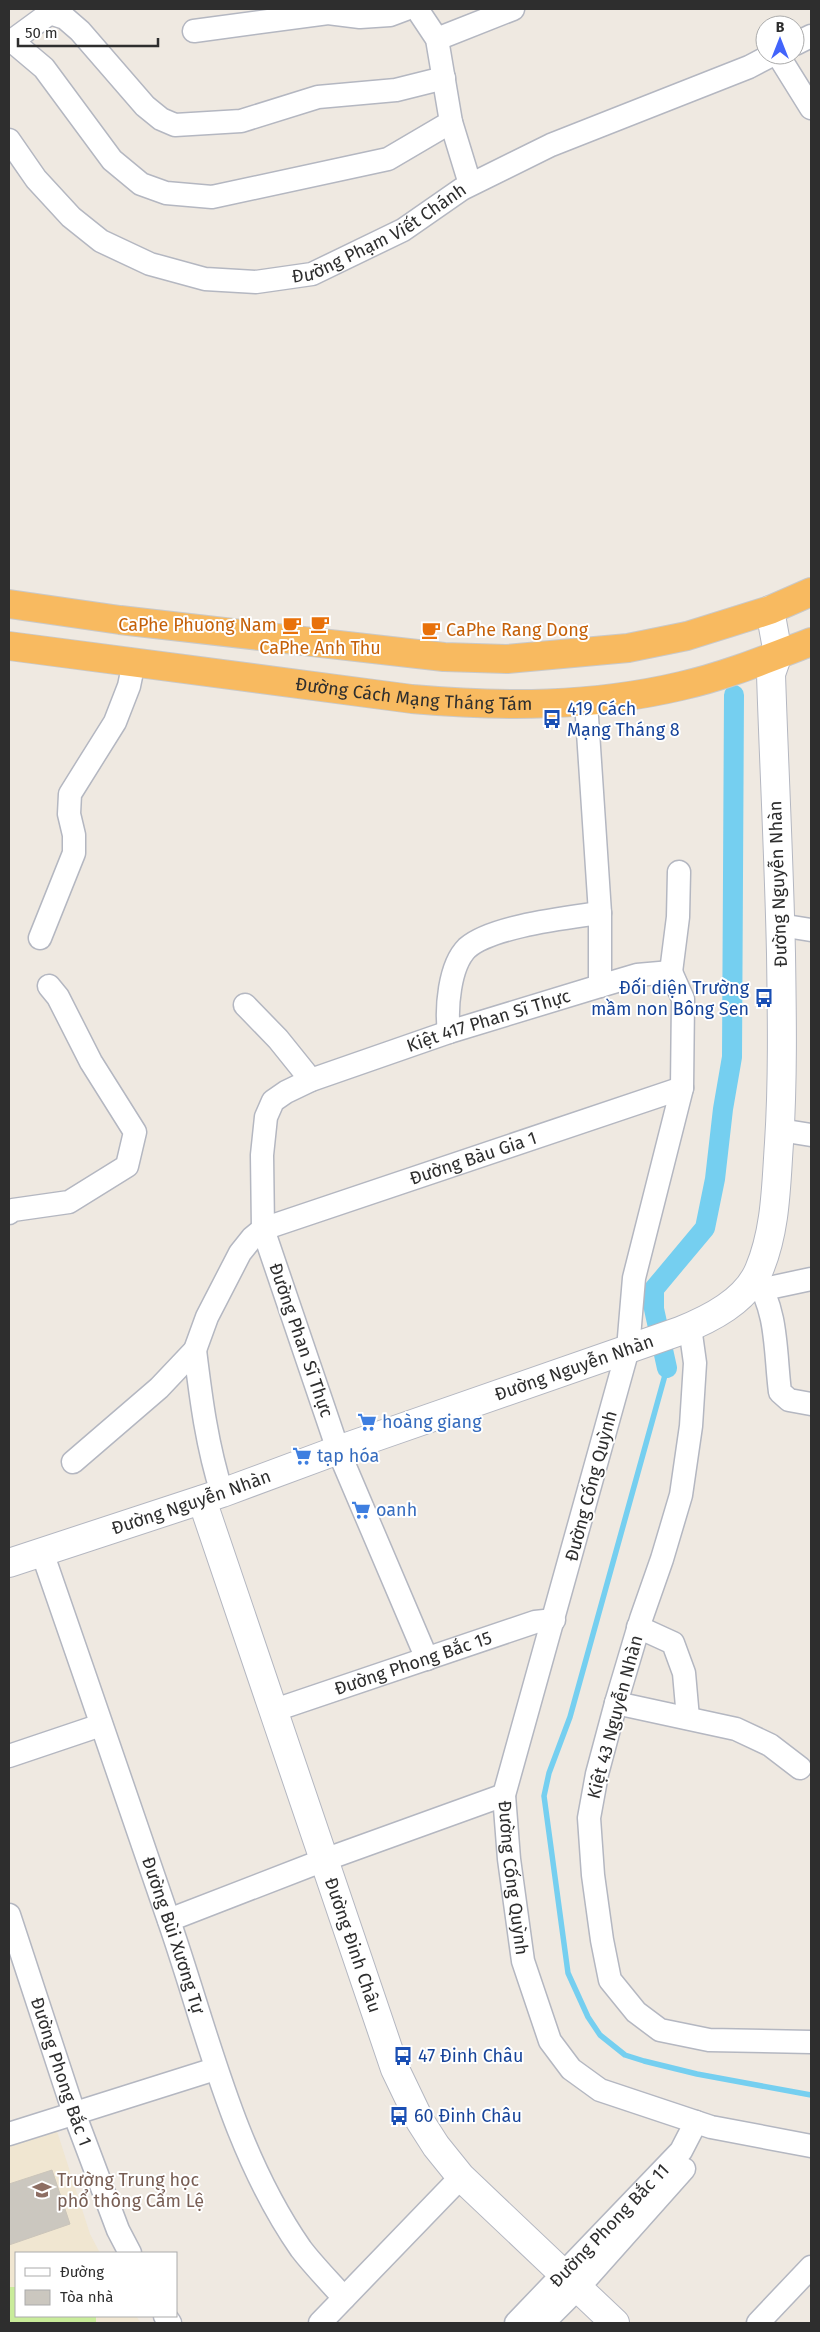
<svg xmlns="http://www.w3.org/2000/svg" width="820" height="2332" font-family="'Fira Sans',sans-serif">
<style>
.education{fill:#f0e6d1}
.pitch{fill:#c9ec9a}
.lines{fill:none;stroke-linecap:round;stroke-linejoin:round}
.stream{stroke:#75cff0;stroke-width:5.5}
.canal{stroke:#75cff0;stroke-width:20}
.building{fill:#cbc7bf;stroke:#cbc5ba}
.minor-casing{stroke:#b4b7c1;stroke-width:25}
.tertiary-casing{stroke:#b4b7c1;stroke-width:30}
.trunk-casing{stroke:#c9c9c9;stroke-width:30}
.minor{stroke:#fff;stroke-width:22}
.tertiary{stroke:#fff;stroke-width:28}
.trunk{stroke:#f8ba60;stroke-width:28}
.labels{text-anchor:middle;stroke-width:4;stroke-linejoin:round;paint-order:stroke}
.street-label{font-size:18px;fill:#2e2e2e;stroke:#fff}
.food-label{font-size:18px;fill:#c56008;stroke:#fff;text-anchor:end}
.transit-label{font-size:18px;fill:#164399;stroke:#fff;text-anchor:start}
.shop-label{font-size:18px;fill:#366cbe;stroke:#fff;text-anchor:start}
.education-label{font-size:18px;fill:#785e54;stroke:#fff;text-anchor:start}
</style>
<rect width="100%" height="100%" fill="#efe9e1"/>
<path class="education" d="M57 2131 90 2234 100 2253H16V2316H136L141 2323H9V2146Z"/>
<path class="pitch" d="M9 2287H16V2316H96V2323H9Z"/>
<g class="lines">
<path class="stream" d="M667 1368 570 1717 549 1773 544 1796 568 1973 588 2017 600 2035 625 2055 644 2061 697 2074 811 2095"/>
<path class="canal" d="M667 1368 654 1309V1289L705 1228 715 1179 723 1109 732 1057 734 695"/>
</g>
<path class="building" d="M52 2170 70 2224 9 2245V2184Z"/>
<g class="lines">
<g class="minor-casing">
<g id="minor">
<path d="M417 9 437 39 451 122 470 184"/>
<path d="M50 13 65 18 80 31 145 106 161 119 175 125 241 121 318 97 396 90 444 78"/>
<path d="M194 31 328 13 360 17 390 15 406 9"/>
<path d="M437 39 513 9"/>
<path d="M12 41 44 68 112 160 141 184 166 193 212 197 388 159 451 122"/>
<path d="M9 43 50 13 47 9"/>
<path d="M795 44 811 36"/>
<path d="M778 55 811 108"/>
<path id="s1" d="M9 140 36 179 71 217 101 241 150 264 205 279 256 282 312 274 403 230 462 189 551 145 749 67 772 55"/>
<path d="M586 702 600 913V986"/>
<path d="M780 925 811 930"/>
<path d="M40 938 74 853V835L69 814 70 794 115 722 129 686 134 662"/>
<path id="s2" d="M671 972 683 999 682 1088 634 1278 628 1349 504 1795 509 1859 523 1961 550 2041 571 2069 600 2090 711 2127 811 2146"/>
<path d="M671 972 678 917 679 872"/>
<path d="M245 1005 278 1039 311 1080"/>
<path d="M449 1032C446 1009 449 966 467 948 492 926 567 918 600 913"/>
<path d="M780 1130 811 1135"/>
<path d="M9 1213 13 1210 69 1202 127 1166 135 1132 91 1062 58 997 49 986"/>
<path d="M755 1277C778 1311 775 1353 780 1392L789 1400 811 1404"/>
<path d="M764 1289 811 1279"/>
<path d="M690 1327 695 1363 691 1426 681 1495 662 1559 641 1619 616 1703 597 1774 589 1818 593 1875 602 1940 610 1980 636 2012 660 2030 709 2040 811 2042"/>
<path d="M195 1350C201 1399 207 1446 222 1493"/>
<path id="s3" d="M73 1462 159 1388 195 1350 207 1317 240 1253 252 1238 263 1229 682 1088"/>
<path id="s4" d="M42 1552C84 1674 127 1796 168 1918 207 2030 232 2150 301 2249 314 2266 330 2282 344 2298"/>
<path d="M638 1627 673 1643 684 1673 688 1718"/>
<path id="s5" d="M427 1659 338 1450 263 1229 262 1155 266 1117 273 1101 286 1092 311 1080 449 1032 600 986 637 975 671 972"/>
<path d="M616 1703 736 1729 770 1745 800 1768"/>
<path id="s6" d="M272 1711 535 1622 554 1620"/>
<path d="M9 1756 101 1725"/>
<path id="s7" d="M9 1915 74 2113 118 2230 130 2253"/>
<path d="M169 1920 324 1860 504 1795"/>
<path d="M9 2134 215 2069"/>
<path d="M165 2316 170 2323"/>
<path d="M320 2323 461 2177"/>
<path id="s8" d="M516 2323 681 2151 696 2122"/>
<path d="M543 2323 578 2288 684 2169"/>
<path d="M758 2323 811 2267"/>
</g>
</g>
<g class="tertiary-casing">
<g id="tertiary">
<path id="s9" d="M202 1500 395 2069 420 2121 436 2146 461 2177 615 2323"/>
<path id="s10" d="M9 1563 222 1493 338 1450 680 1331C710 1319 746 1301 759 1270 776 1230 776 1185 779 1143 783 1080 782 1017 781 954 779 860 774 767 771 674L778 654 770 610"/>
</g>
</g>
<g class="trunk-casing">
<g id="trunk">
<path d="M9 604 120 620 444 657 507 659 628 648 687 636 770 610 811 592"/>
<path id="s11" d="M9 646 412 699C503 707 592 707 681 686 726 676 769 658 811 642"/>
</g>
</g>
<use href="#minor" class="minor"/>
<use href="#tertiary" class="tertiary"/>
<use href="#trunk" class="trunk"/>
</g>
<defs>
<g id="cafe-bare" transform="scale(1.5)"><path d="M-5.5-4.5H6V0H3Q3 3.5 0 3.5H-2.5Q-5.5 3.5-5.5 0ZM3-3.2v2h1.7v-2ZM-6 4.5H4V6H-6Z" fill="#e8710a" stroke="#fff" stroke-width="2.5" paint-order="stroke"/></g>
<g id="bus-bare" transform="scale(1.5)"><path d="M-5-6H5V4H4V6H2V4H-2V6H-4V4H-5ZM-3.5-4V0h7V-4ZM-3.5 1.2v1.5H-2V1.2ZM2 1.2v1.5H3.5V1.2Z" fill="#1a4fb4" stroke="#fff" stroke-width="2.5" paint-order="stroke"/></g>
<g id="supermarket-bare" transform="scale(1.5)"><path d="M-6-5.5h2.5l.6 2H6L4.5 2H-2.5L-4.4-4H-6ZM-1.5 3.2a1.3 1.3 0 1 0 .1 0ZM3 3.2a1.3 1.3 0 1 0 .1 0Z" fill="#3f7fe0" stroke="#fff" stroke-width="2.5" paint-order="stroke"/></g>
<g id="school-bare" transform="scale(1.5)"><path d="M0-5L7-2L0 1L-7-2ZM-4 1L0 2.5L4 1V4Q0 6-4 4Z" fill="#8d6e63" stroke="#fff" stroke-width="2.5" paint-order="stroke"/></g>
</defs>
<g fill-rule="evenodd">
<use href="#cafe-bare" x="320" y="624"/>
<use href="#cafe-bare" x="292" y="625"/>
<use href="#cafe-bare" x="431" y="630"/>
<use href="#bus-bare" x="552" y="719"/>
<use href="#bus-bare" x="764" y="998"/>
<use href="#supermarket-bare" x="367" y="1422"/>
<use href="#supermarket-bare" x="302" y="1456"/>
<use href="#supermarket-bare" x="361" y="1510"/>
<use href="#bus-bare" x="403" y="2056"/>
<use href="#bus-bare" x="399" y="2116"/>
<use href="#school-bare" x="42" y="2190"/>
</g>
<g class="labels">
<g class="street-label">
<text dy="6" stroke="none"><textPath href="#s1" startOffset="434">Đường Phạm Viết Chánh</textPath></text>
<text dy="6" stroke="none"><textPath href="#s11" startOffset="408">Đường Cách Mạng Tháng Tám</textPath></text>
<text transform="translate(778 884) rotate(-92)" y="6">Đường Nguyễn Nhàn</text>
<text dy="6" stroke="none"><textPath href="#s5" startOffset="821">Kiệt 417 Phan Sĩ Thực</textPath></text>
<text dy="6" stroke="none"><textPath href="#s3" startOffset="528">Đường Bàu Gia 1</textPath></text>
<text transform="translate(301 1340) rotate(71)" y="6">Đường Phan Sĩ Thực</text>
<text dy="6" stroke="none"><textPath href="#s10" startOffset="598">Đường Nguyễn Nhàn</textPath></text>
<text transform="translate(591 1486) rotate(-75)" y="6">Đường Cống Quỳnh</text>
<text dy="6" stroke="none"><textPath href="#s10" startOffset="192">Đường Nguyễn Nhàn</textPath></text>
<text dy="6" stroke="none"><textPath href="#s6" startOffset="149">Đường Phong Bắc 15</textPath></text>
<text transform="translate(615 1717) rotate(-75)" y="6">Kiệt 43 Nguyễn Nhàn</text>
<text dy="6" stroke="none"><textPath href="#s2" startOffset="932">Đường Cống Quỳnh</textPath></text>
<text dy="6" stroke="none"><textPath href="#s4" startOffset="405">Đường Bùi Xương Tự</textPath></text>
<text dy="6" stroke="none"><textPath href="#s9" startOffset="470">Đường Đinh Châu</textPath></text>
<text dy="6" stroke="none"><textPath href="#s7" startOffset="165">Đường Phong Bắc 1</textPath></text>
<text dy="6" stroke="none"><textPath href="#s8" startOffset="135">Đường Phong Bắc 11</textPath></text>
</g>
<g class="food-label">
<text x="277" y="631">CaPhe Phuong Nam</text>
<text x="446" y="636" text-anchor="start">CaPhe Rang Dong</text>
<text x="320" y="654" text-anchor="middle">CaPhe Anh Thu</text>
</g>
<g class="transit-label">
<text x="567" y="715">419 Cách<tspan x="567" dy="21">Mạng Tháng 8</tspan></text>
<text x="749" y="994" text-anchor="end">Đối diện Trường<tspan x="749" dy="21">mầm non Bông Sen</tspan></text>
<text x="418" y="2062">47 Đinh Châu</text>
<text x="414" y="2122">60 Đinh Châu</text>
</g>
<g class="shop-label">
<text x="382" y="1428">hoàng giang</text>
<text x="317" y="1462">tạp hóa</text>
<text x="376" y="1516">oanh</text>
</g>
<g class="education-label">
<text x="57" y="2186">Trường Trung học<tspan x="57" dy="21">phổ thông Cẩm Lệ</tspan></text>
</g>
</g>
<rect width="820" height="2332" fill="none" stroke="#2e2e2e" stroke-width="20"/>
<rect x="15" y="2252" width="162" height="65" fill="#ffffff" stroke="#ababab"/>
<rect x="25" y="2268" width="25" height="8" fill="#ffffff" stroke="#ababab"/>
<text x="60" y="2277" font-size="15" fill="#2e2e2e">Đường</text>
<rect x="25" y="2290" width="25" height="15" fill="#cbc7bf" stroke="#ababab"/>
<text x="60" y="2302" font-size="15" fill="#2e2e2e">Tòa nhà</text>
<g transform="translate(780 40)"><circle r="24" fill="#ffffff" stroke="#ababab"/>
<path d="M0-4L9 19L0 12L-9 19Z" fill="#4264fb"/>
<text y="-8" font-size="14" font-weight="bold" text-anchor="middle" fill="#2e2e2e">B</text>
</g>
<path d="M18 38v8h140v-8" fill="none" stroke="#2e2e2e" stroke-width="2.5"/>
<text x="25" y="38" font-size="15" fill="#2e2e2e" stroke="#ffffff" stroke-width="4" paint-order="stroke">50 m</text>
</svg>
